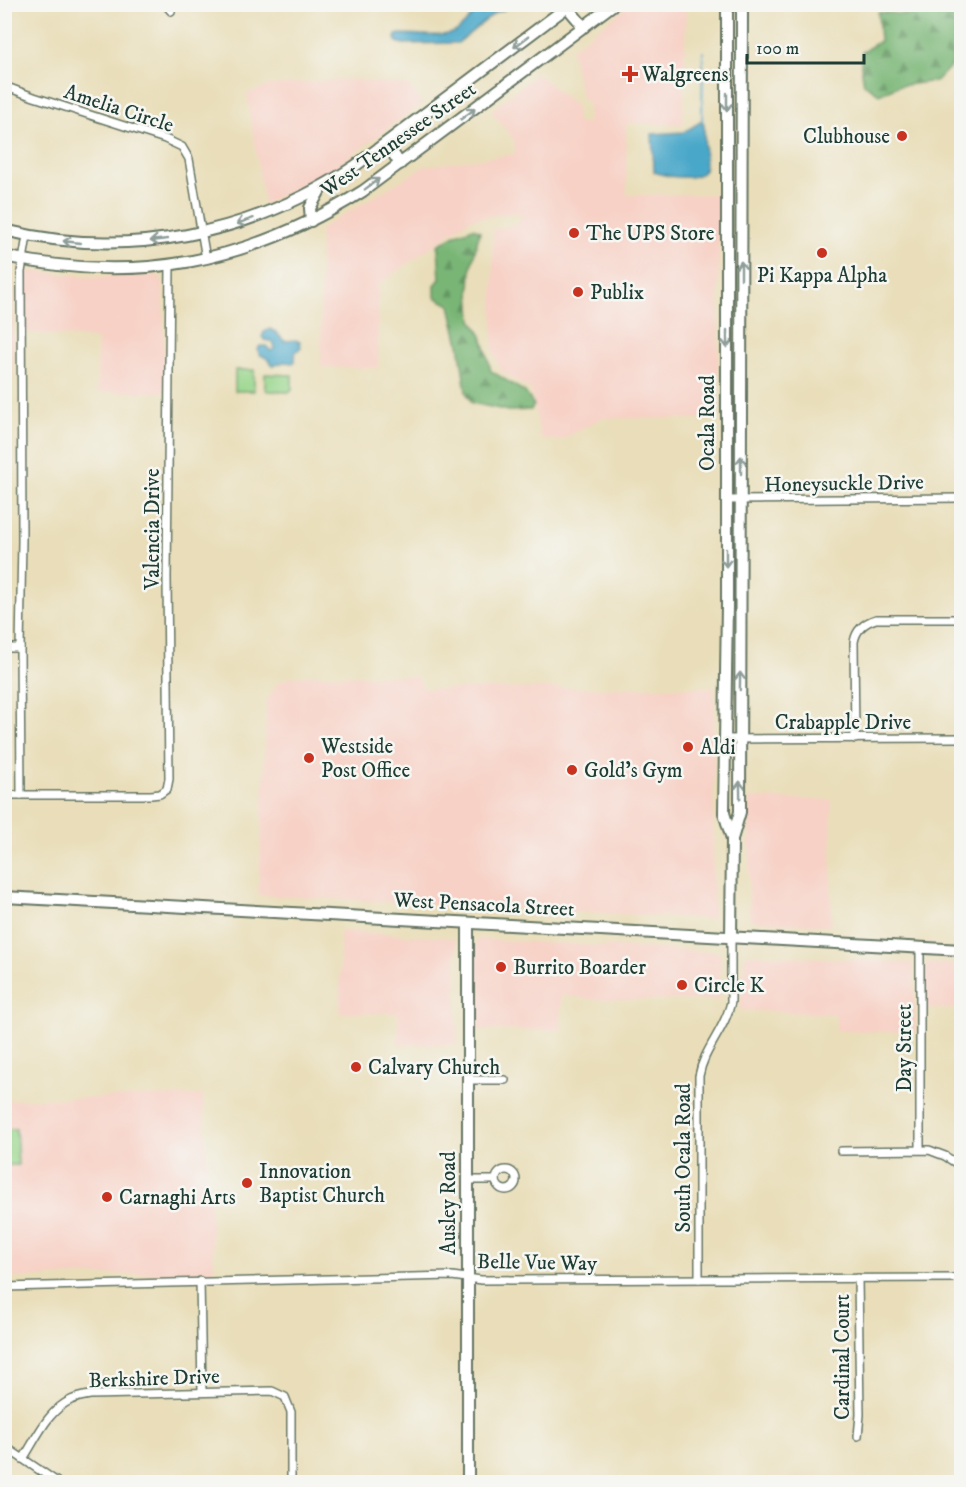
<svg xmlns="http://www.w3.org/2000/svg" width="966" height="1487" font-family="'IM FELL DW Pica',serif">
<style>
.built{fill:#f7d1c6}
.forest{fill:url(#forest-firs);stroke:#4c7a55;stroke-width:1.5}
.green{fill:#97d58a;stroke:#5b895f;stroke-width:1.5}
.water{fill:#4aa7c9;stroke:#34727e;stroke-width:1.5}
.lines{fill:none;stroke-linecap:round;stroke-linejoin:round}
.stream{stroke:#4aa7c9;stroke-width:2}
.street-casing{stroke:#667563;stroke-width:10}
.secondary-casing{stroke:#667563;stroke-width:14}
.primary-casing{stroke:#667563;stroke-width:14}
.street{stroke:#fff;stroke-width:7}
.secondary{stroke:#fff;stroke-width:10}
.primary{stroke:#fff;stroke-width:10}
.oneway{stroke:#8f9e9a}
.poi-dot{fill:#c8321e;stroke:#f6f6f2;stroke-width:2}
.labels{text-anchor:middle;stroke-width:5;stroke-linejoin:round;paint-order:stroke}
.poi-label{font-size:21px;fill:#1f3d34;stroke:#f6f6f2;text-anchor:start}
.street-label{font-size:21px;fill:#1f3d34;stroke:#f6f6f2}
</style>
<defs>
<pattern id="forest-firs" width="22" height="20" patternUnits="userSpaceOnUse" patternTransform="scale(1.5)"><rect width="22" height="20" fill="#79b676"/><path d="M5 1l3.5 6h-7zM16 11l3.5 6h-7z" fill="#639562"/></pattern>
</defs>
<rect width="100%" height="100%" fill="#f6f6f2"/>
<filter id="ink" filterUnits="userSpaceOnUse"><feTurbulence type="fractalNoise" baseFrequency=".0167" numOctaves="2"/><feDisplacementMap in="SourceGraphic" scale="12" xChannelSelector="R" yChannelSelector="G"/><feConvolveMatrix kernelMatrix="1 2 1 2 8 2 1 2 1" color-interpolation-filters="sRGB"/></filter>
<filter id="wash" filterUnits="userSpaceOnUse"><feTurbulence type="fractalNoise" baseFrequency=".008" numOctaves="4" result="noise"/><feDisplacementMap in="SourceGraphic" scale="24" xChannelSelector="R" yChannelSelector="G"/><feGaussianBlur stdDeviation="1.35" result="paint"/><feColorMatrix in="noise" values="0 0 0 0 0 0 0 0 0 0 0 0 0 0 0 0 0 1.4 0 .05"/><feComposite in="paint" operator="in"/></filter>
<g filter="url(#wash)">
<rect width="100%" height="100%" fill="#e9deb9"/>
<g class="built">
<path d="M629 5H686L683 124 626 123 627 195 719 194 718 419 602 418 561 440 541 439 531 390 501 371 493 350V230L518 223 521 212 470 219 378 285V368L321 367 320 229 425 166 515 154 514 140 491 111 537 73 576 107 577 123H588V100H582L571 49Z"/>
<path d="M350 79 410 86 422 104 331 170 264 204 247 94 270 85Z"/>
<path d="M5 264 11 268 14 289 13 379H5Z"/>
<path d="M30 271 97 277 159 275 163 283 165 392H97V339L24 332V290L26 275Z"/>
<path d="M306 675 411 676 417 677 423 687 427 689 714 687 713 919 258 895 264 786 266 703 276 684 288 678Z"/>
<path d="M749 798 832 800 831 926 754 921 749 917Z"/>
<path d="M340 931 451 938 456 942 457 1045 398 1044V1013H340Z"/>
<path d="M478 939 717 952 721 956 720 1000H596L561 995V1030H475V947Z"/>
<path d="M745 954 911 963 913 965 916 1032 836 1031V1014L740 1010Z"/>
<path d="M927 963 961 965V1009L924 1008V968Z"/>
<path d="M203 1095 214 1272 5 1278 4 1100Z"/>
</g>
<g class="forest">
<path d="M912 5H961V56L936 81 898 86 879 94 864 84 861 66 862 52 880 41 878 12 911 15Z"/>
<path d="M473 228 480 231 471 267 470 291 472 320 482 336 491 371 525 392 534 405 531 410 509 411 472 403 466 392 459 344 450 305 435 297V285L440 279 438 245 457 234Z"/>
</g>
<g class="green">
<rect x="235" y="370" width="19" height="21"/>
<path d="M265 374 292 375V389L289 392 268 391 265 389Z"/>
<path d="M5 1129H16L18 1165H5Z"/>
</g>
<g class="water">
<path d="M482 4 513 5 503 10 495 13 458 43 403 44 397 42 395 39 396 35 400 34C416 34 445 39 458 30 467 23 474 13 482 4Z"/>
<path d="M702 121 704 125 705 169C698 183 666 176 654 172L652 134 684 132Z"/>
<path d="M270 329 276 332 284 341 296 340 300 342 301 347 295 353V361L293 363 284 362 273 366 268 359 259 354 258 349 260 346H266L271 351 275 348 273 342 265 340 262 337 264 332Z"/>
</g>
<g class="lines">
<path class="stream" d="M702 121 703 52"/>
</g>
</g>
<g filter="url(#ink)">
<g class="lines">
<g class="street-casing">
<g id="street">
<path d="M165 4 171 11"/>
<path d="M4 86 34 97 165 139 182 147 189 159 206 259"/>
<path d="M727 500 962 498"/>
<path d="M4 648H20"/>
<path d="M724 739 962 738"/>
<path d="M855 739 854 642C856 630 863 623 876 619H962"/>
<path d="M4 795H151L160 794 167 789 169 779 167 578 170 265"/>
<path d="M21 795 20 648 22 540 21 272 27 236"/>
<path d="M467 1080H505"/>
<path d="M920 1149V947"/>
<path d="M841 1151 929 1150 945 1156 962 1167"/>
<circle cx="506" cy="1180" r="10"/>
<path d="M467 1180H496"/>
<path d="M699 1279V1076C704 1048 725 1030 731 1002V938"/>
<path d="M200 1281 202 1392"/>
<path d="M4 1287 452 1276 481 1280 962 1278"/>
<path d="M858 1436 860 1415 858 1278"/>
<path d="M4 1446 57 1482"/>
<path d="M23 1459C36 1439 48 1410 71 1400 77 1397 84 1396 90 1395L272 1391 285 1397 291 1412V1482"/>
</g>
</g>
<g class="secondary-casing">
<g id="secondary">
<path d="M727 4V604L724 813 732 839 731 938"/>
<path d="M732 839 740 812 742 4"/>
<path d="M4 897 962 950"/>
<path d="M468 923V1482"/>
</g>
</g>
<g class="primary-casing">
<g id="primary">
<path d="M567 7 584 27"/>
<path d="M387 144 400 164"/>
<path d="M311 221 310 208 320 190"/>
<path d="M4 230C126 260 252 235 355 166L571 4"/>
<path d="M4 256C136 285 249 263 363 191L614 4"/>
</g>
</g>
<use href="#street" class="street"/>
<use href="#secondary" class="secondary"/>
<use href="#primary" class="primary"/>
</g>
<defs><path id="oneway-shaft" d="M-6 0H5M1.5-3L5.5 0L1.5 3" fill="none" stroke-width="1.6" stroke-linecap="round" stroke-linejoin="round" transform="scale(1.5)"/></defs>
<g class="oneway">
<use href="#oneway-shaft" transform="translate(521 42) rotate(143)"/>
<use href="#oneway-shaft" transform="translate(727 102) rotate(90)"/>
<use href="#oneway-shaft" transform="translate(468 114) rotate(-37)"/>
<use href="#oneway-shaft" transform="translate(372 184) rotate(-37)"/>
<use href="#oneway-shaft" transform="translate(245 221) rotate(162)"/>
<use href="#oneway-shaft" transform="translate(159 240) rotate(174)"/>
<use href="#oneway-shaft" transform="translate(72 242) rotate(-174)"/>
<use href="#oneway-shaft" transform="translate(741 270) rotate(-90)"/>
<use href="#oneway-shaft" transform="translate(727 339) rotate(90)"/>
<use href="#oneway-shaft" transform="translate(741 465) rotate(-90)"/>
<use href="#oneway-shaft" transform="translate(726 558) rotate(90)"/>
<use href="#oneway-shaft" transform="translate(740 681) rotate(-89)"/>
<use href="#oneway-shaft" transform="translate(740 790) rotate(-91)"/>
</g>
</g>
<g class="poi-dot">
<path d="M627 65h6v6h6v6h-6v6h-6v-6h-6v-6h6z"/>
<circle cx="902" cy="136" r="6"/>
<circle cx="574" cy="233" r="6"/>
<circle cx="822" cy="253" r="6"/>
<circle cx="578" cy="292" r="6"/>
<circle cx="688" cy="747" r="6"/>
<circle cx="309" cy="758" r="6"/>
<circle cx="572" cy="770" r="6"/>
<circle cx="501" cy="967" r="6"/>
<circle cx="682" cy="985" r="6"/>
<circle cx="356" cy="1067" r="6"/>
<circle cx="247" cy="1183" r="6"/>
<circle cx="107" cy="1197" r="6"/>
</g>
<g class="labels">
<g class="poi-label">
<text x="642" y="81">Walgreens</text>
<text x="890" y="143" text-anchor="end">Clubhouse</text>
<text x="586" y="240">The UPS Store</text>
<text x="822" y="282" text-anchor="middle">Pi Kappa Alpha</text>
<text x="590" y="299">Publix</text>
<text x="321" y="753">Westside<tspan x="321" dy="24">Post Office</tspan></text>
<text x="700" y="754">Aldi</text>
<text x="584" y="777">Gold's Gym</text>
<text x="513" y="974">Burrito Boarder</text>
<text x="694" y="992">Circle K</text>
<text x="368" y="1074">Calvary Church</text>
<text x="259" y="1178">Innovation<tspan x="259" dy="24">Baptist Church</tspan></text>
<text x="119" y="1204">Carnaghi Arts</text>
</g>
<g class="street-label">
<text transform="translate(119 108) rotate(18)" y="7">Amelia Circle</text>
<text transform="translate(398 139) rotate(-35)" y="7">West Tennessee Street</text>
<text transform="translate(707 423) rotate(-90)" y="7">Ocala Road</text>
<text transform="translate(844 483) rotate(-1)" y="7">Honeysuckle Drive</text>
<text transform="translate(152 529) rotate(-90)" y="7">Valencia Drive</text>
<text x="843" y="729">Crabapple Drive</text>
<text transform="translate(484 904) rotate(3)" y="7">West Pensacola Street</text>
<text transform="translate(904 1048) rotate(-90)" y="7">Day Street</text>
<text transform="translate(683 1158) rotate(-90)" y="7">South Ocala Road</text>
<text transform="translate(448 1203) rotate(-90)" y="7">Ausley Road</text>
<text transform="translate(537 1262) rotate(1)" y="7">Belle Vue Way</text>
<text transform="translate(842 1357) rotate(-90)" y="7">Cardinal Court</text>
<text transform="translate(154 1378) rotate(-2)" y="7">Berkshire Drive</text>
</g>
</g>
<rect width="966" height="1487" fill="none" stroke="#f6f6f2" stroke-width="24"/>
<path d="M747 54v9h117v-9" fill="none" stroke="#1f3d34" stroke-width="3"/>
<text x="756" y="54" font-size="18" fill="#1f3d34" stroke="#f6f6f2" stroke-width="4.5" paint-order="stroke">100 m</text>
</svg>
